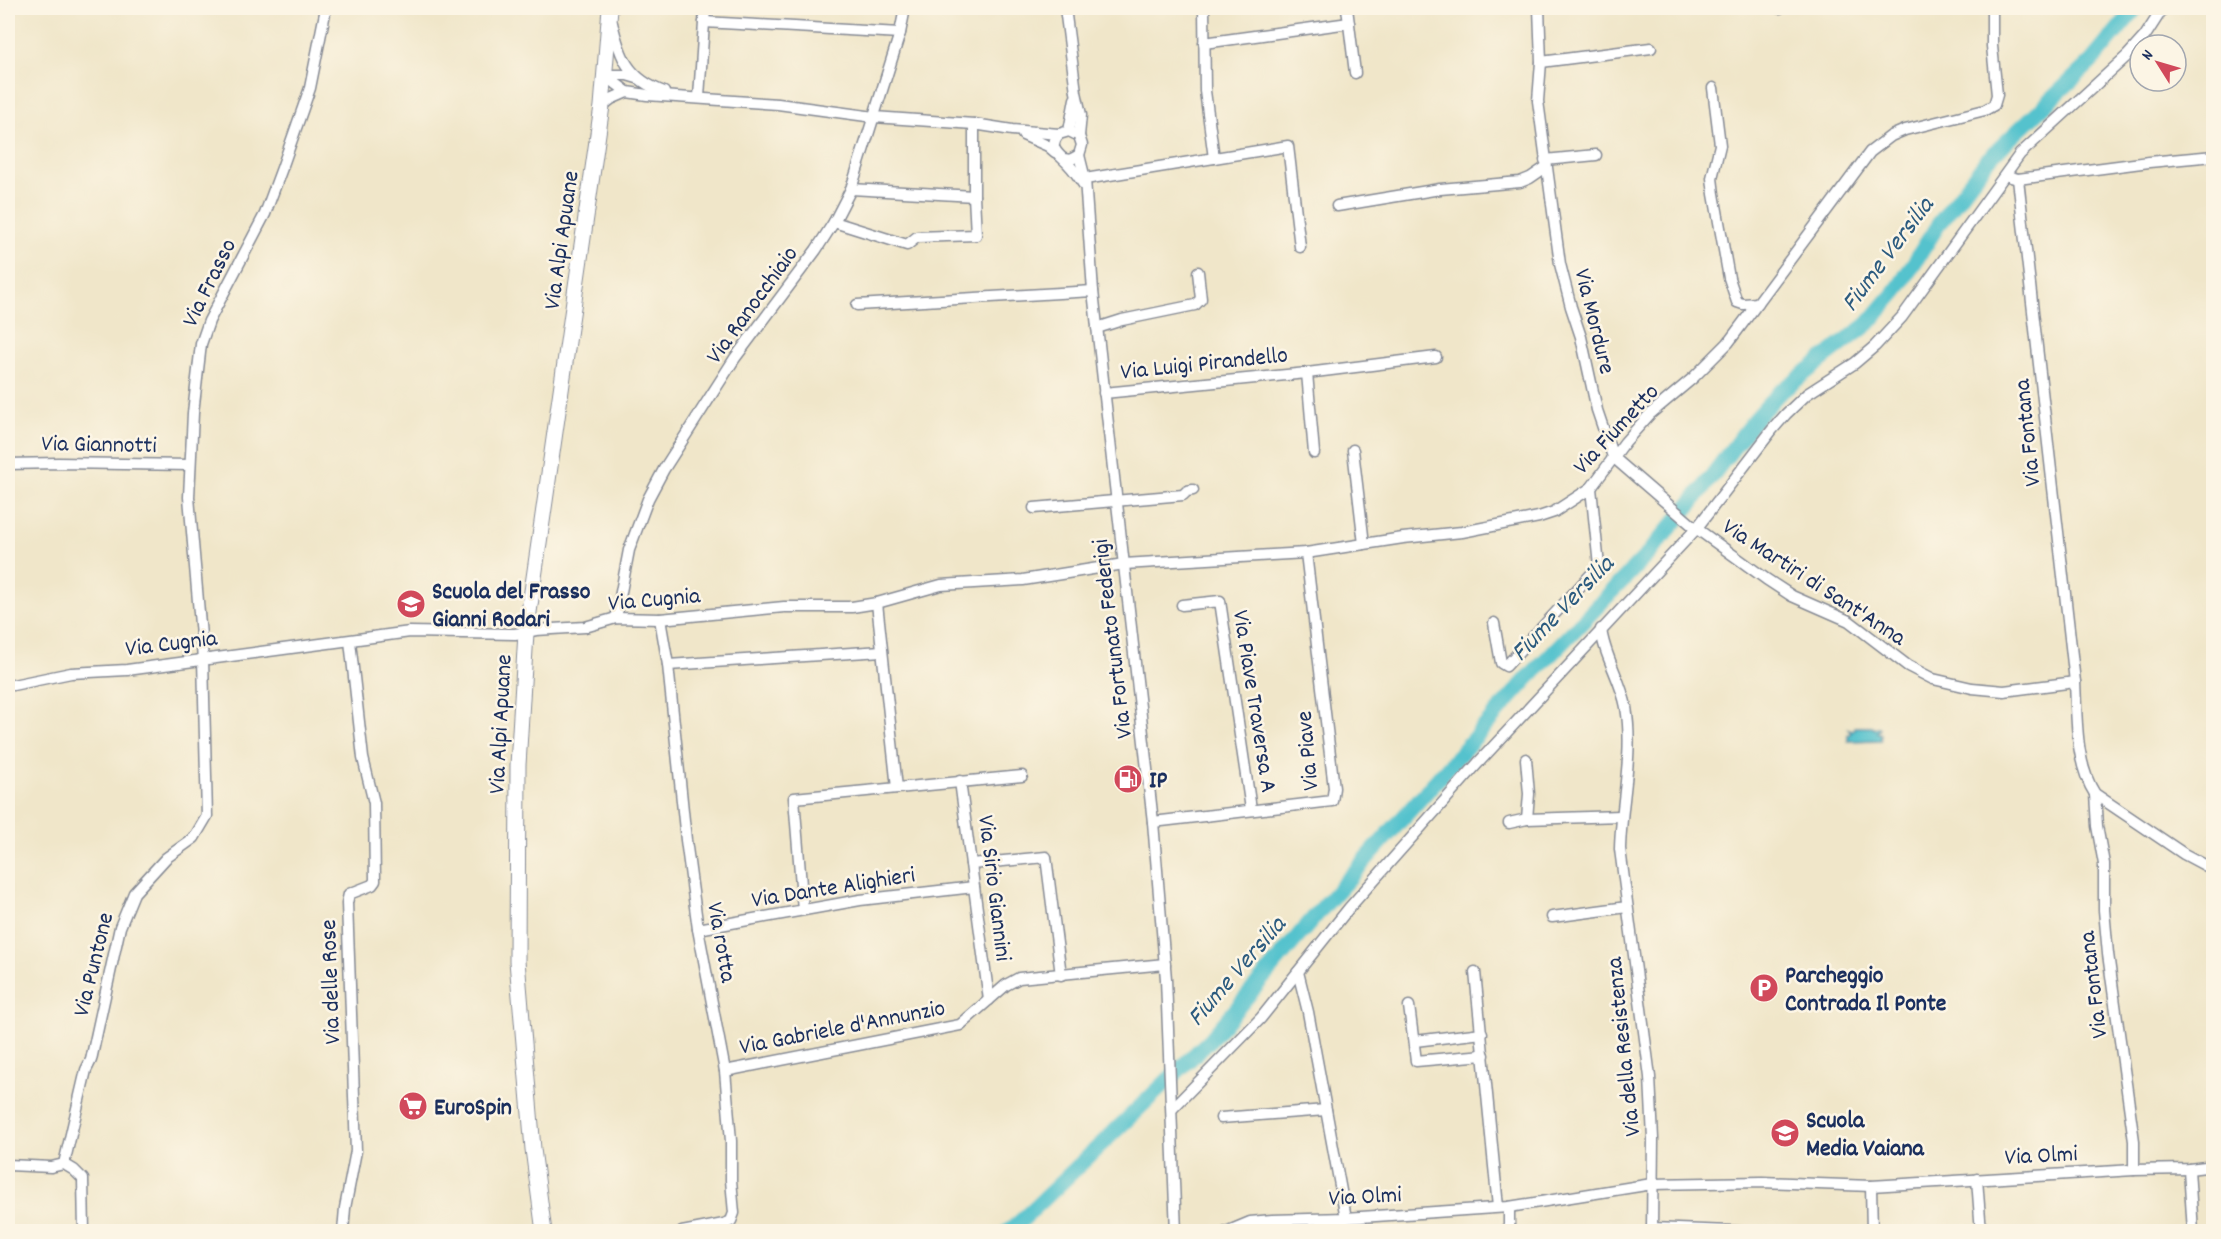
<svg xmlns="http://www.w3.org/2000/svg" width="2221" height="1239" font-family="Dekko,sans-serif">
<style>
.water{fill:#55c2cd;stroke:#387896;stroke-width:1.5}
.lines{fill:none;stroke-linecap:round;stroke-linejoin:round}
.river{stroke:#55c2cd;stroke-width:16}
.street-casing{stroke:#868a94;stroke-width:13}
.secondary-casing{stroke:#868a94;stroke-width:17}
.street{stroke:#fff;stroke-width:10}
.secondary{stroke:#fff;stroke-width:15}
.labels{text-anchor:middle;stroke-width:5;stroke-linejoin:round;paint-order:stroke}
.street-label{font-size:24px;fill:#1b2f5e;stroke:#fcf5e5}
.poi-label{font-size:24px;font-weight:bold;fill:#1b2f5e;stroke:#fcf5e5;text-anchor:start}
.water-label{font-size:26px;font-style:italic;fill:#2c5b7f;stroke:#fcf5e5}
</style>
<rect width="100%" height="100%" fill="#fcf5e5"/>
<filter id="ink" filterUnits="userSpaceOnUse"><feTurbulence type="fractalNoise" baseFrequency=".0167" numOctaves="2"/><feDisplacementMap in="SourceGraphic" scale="12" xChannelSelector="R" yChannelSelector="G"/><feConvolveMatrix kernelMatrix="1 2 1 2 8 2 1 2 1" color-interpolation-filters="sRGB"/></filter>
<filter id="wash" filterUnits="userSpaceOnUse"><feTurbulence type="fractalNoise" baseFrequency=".008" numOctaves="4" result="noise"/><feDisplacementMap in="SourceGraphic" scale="24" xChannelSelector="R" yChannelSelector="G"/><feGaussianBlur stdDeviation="1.35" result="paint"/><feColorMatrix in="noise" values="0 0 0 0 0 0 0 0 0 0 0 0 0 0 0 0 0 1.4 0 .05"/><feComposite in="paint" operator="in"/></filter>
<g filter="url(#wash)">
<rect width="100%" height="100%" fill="#f0e6c9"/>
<path class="water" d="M1855 727H1873L1874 729 1878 727 1880 729 1877 732 1881 734V740L1848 741V735L1851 733 1848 729 1854 730Z"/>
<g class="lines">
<path class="river" d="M1007 1232 1020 1222 1211 1039 1317 914 1528 678 1646 556 1693 501 1751 424 1778 394 1868 324 1897 290 1938 225 1987 160 2091 62 2136 8"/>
</g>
</g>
<g filter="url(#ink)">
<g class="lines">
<g class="street-casing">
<g id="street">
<path d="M1065 8 1076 92 1081 115 1079 136"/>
<path d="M1204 8 1205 91 1214 158"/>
<path d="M1347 8 1355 73"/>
<path d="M1539 8 1541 62 1538 101 1560 264 1571 307 1581 337 1597 410 1613 457 1693 526 1766 579 1792 596 1849 621 1908 666 1933 679 1972 688 2004 691 2075 682C2077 718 2075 763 2095 794L2184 854 2214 870"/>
<path d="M1778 8H1780"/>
<path d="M704 22 900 33"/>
<path d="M612 23C620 57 628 79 664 92"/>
<path d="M1204 43 1349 23"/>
<path d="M1541 62 1651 48"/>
<path d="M605 75 627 92 647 95 778 104 874 117 974 124 1012 130 1059 134"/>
<path d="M605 75H627L637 78"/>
<path d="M1713 88 1720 145 1712 178 1714 194 1729 278 1737 302 1743 304 1758 303"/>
<path d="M699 97 705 8"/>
<path d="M602 106 611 99 627 92"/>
<path d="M1069 131 1075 99"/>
<path d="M1023 135 1048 146 1055 152"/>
<path d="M1079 155 1085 179 1093 291 1153 822 1166 979 1176 1232"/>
<path d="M1064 159 1070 160 1079 155 1082 145 1079 136 1069 131 1059 134C1046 149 1061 155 1069 165 1075 171 1079 178 1084 185"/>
<path d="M1545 160 1596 155"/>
<path d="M2011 177 2018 179 2149 162 2214 156"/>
<path d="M1085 179 1288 146 1300 247"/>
<path d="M2018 179 2075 682"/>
<path d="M851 189 974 196"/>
<path d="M1337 206 1440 189 1520 182 1530 178 1546 167"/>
<path d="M834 222 907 245 917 237 976 235 974 196V124"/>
<path d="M857 305 1093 291"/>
<path d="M1097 328 1122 320 1195 305 1201 299 1198 272"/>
<path d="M1307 373 1314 453"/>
<path d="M1104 393 1307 373 1436 357"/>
<path d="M1353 450 1364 544"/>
<path d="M8 464 58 463 190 465"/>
<path d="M1034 508 1183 495 1187 491 1193 490"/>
<path d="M877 603 897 788"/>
<path d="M1182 605 1220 601 1251 809"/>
<path d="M616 618 629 550 648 499 664 469 735 358 816 250 834 222 851 189 900 33 905 8"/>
<path d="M660 619 668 665 686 840 698 929 725 1071 731 1141V1180L734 1213 731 1221 724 1224 682 1232"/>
<path d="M1494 623 1501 663 1506 666 1599 566 1591 488"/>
<path d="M1601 629C1604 656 1621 680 1626 707 1634 755 1621 802 1620 849L1650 1077 1653 1139 1652 1228 1756 1232"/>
<path d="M668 665 882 651"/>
<path d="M8 686 71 673 127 670 410 632 515 634 536 630 585 627 616 618 660 619 784 607H852L877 603 941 585 1023 580 1124 564 1306 553 1403 538 1462 532 1539 517 1554 512 1591 488 1625 442 1650 414 1693 378 1728 343 1870 152 1891 136 1905 130 1985 110 1994 105 1997 95 1992 46V8"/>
<path d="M1526 759 1529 794 1527 819"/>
<path d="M960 781 989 1000"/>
<path d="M2095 794 2097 826 2104 864V910L2108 954 2134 1141V1170"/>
<path d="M1153 822 1332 801 1334 788 1306 553"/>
<path d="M1509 823 1527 819 1621 816"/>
<path d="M971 864 1046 857 1061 975"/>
<path d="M803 910 794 798 1022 776"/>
<path d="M1552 917 1627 907"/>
<path d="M698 929 860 900 974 887"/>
<path d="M1298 972 1308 1012 1346 1218"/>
<path d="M1475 972 1498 1207"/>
<path d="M1409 1006 1416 1061 1484 1055"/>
<path d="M1415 1041 1482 1033"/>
<path d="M725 1071 960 1025 1006 985 1019 978 1165 964"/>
<path d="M1172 1109 1261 1018 1349 908 1478 763 1696 529 1772 430 1786 414 1807 394 1855 363 1875 346 1902 317 2020 154 2127 56 2145 36 2163 8"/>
<path d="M1221 1118 1326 1110"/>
<path d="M64 1164 86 1070 91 1060 120 927 134 893 166 858 194 838 207 816 203 659 189 497 193 413 201 344 209 321 265 214 282 168 310 88 326 8"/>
<path d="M64 1164 74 1170 83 1179 84 1232"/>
<path d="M8 1165 51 1167 64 1164"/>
<path d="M2189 1169 2193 1232"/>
<path d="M1977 1179 1981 1232"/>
<path d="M1871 1186 1872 1232"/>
<path d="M1509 1207V1232"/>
<path d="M343 1232 345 1208 356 1151 347 903 349 894 372 885 375 881 374 803 363 758 350 641"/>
<path d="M1226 1232 1250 1222 1272 1220 1346 1218 1509 1207 1652 1184 1762 1182 1871 1186 2134 1170 2189 1169 2214 1166"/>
</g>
</g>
<g class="secondary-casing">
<path id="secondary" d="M544 1232 533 1149 517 961 518 765 526 633 602 106 610 8"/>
</g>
<use href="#street" class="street"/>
<use href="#secondary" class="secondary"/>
</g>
</g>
<defs>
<g id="school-disc" transform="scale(1.5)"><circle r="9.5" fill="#d1495b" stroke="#fcf5e5"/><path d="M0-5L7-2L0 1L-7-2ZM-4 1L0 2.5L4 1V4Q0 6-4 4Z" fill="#fff"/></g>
<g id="fuel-disc" transform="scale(1.5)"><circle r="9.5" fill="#d1495b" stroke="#fcf5e5"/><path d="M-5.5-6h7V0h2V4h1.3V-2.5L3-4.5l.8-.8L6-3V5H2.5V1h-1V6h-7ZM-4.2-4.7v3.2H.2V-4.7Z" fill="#fff"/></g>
<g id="parking-disc" transform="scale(1.5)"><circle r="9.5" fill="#d1495b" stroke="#fcf5e5"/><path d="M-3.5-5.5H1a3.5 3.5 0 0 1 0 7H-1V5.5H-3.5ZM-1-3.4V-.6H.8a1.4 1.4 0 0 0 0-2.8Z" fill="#fff"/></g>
<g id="supermarket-disc" transform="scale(1.5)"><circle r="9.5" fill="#d1495b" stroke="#fcf5e5"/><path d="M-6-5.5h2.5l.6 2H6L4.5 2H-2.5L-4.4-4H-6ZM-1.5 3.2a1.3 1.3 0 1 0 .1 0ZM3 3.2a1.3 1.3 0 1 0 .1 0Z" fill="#fff"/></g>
</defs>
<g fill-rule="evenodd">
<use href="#school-disc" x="411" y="604"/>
<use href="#fuel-disc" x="1128" y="779"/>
<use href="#parking-disc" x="1764" y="988"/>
<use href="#supermarket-disc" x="413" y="1106"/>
<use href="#school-disc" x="1785" y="1133"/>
</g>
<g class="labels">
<g class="street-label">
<text transform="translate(560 240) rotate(-82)" y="8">Via Alpi Apuane</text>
<text transform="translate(208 282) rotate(-64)" y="8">Via Frasso</text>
<text transform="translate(751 304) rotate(-54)" y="8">Via Ranocchiaio</text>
<text transform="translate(1596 321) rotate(76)" y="8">Via Mordure</text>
<text transform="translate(1204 362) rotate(-6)" y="8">Via Luigi Pirandello</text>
<text transform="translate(1615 428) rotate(-47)" y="8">Via Fiumetto</text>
<text transform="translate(2026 433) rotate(-96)" y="8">Via Fontana</text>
<text transform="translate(99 443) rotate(1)" y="8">Via Giannotti</text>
<text transform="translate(1815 581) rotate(33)" y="8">Via Martiri di Sant'Anna</text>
<text transform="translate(654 598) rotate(-5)" y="8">Via Cugnia</text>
<text transform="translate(1111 639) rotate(-97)" y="8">Via Fortunato Federigi</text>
<text transform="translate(171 642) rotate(-7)" y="8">Via Cugnia</text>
<text transform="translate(1256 701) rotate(81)" y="8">Via Piave Traversa A</text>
<text transform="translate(499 724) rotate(-87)" y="8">Via Alpi Apuane</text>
<text transform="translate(1306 751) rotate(-95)" y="8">Via Piave</text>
<text transform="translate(833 886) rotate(-9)" y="8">Via Dante Alighieri</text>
<text transform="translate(996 888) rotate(83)" y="8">Via Sirio Giannini</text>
<text transform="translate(723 942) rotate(80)" y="8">Via rotta</text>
<text transform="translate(92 964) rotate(-76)" y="8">Via Puntone</text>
<text transform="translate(329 982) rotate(-92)" y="8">Via delle Rose</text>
<text transform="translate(2092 985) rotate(-97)" y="8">Via Fontana</text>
<text transform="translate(842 1026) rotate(-11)" y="8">Via Gabriele d'Annunzio</text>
<text transform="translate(1622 1047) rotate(-96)" y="8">Via della Resistenza</text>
<text transform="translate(2041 1154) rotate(-3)" y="8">Via Olmi</text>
<text transform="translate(1365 1195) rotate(-3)" y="8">Via Olmi</text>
</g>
<g class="poi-label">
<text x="432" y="598">Scuola del Frasso<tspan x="432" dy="28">Gianni Rodari</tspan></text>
<text x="1149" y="787">IP</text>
<text x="1785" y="982">Parcheggio<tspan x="1785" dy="28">Contrada Il Ponte</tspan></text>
<text x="434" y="1114">EuroSpin</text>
<text x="1806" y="1127">Scuola<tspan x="1806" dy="28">Media Vaiana</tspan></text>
</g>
<g class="water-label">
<text transform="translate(1886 253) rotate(-53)" y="9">Fiume Versilia</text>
<text transform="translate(1561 607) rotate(-46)" y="9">Fiume Versilia</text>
<text transform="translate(1235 970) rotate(-49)" y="9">Fiume Versilia</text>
</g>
</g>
<rect width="2221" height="1239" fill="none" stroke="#fcf5e5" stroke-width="30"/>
<g transform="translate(2158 63) rotate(307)"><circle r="28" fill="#fcf5e5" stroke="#a2a6af" stroke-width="1.5"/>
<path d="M0-4.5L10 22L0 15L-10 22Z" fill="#d1495b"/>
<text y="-9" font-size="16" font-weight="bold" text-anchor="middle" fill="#1b2f5e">N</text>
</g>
</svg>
